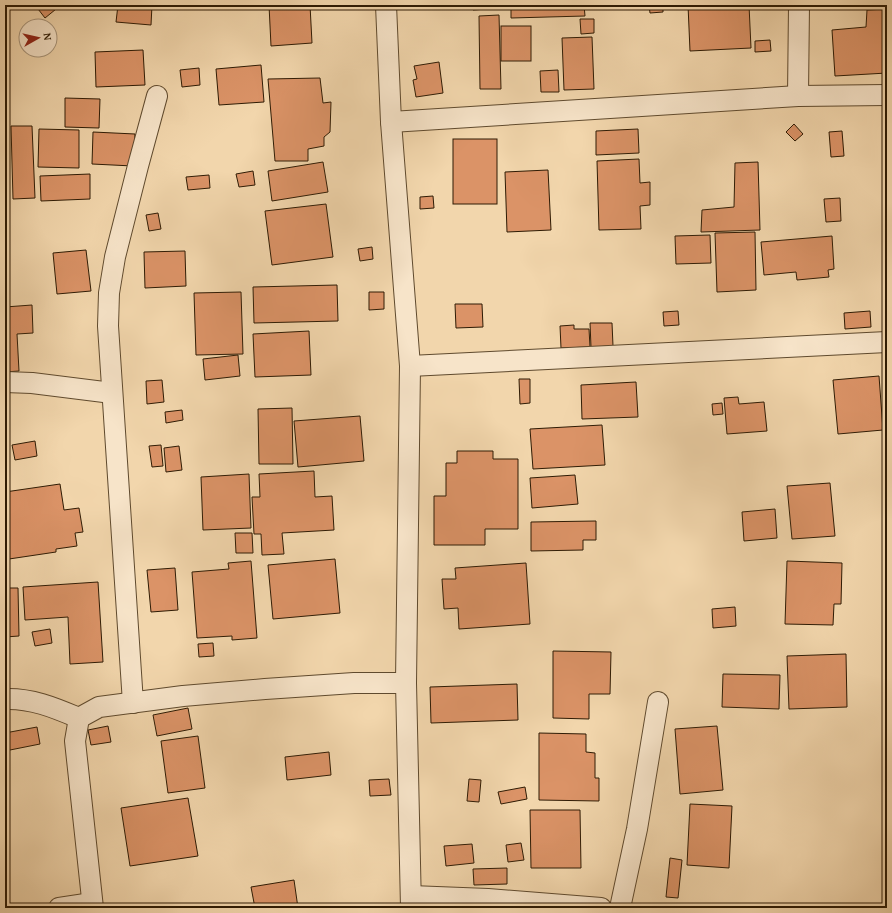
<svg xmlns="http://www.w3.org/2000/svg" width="892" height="913" font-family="'Gentium Book Plus',serif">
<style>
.building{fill:#db9367;stroke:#2e1b04}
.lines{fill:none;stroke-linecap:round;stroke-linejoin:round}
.minor-casing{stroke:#5f4a2e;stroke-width:22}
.minor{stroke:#f7e4c9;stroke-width:20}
</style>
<rect width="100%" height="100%" fill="#f2d6ac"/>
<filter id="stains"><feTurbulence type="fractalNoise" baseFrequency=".005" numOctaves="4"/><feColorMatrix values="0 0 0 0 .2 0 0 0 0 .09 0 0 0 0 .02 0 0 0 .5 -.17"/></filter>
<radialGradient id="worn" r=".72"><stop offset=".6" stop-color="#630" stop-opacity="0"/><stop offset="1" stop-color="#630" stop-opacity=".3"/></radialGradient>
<g class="building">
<path d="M35 5H61L45 18Z"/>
<path d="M118 5H152L151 25 116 22Z"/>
<path d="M269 5H310L312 43 271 46Z"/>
<path d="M473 5H501L502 8 473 10Z"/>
<path d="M511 5H584L585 16 511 18Z"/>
<path d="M649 5H663V12L650 13Z"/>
<path d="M688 5H749L751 48 690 51Z"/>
<path d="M887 9V73L835 76 832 30 866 27 867 10Z"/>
<path d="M499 15 501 89H480L479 16Z"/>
<path d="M580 19H594V33L581 34Z"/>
<rect x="501" y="26" width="30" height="35"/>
<path d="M592 37 594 89 564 90 562 38Z"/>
<path d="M770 40 771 51 755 52V41Z"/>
<path d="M143 50 145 85 96 87 95 52Z"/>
<path d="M439 62 443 93 416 97 413 80 417 79 414 66Z"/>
<path d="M261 65 264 102 219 105 216 69Z"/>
<path d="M199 68 200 85 182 87 180 70Z"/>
<path d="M558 70 559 92H541L540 71Z"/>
<path d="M320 78 323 103 331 102 330 132 324 137V146L308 149V161H275L268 79Z"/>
<path d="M65 98 100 99 99 128 65 127Z"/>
<path d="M794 124 803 134 795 141 786 132Z"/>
<path d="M11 126H32L35 198 13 199Z"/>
<path d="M39 129 79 130V168L38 167Z"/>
<path d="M638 129 639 153 596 155V131Z"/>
<path d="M842 131 844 156 831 157 829 132Z"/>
<path d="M93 132 135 134 133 166 92 164Z"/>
<rect x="453" y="139" width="44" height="65"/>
<path d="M639 159 640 183 650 182V205L640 206 641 229 599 230 597 161Z"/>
<path d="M323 162 328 192 272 201 268 171Z"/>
<path d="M758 162 760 230 701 232 702 210 734 207 735 163Z"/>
<path d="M548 170 551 230 507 232 505 172Z"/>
<path d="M253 171 255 185 239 187 236 174Z"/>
<path d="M90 174V199L41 201 40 176Z"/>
<path d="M209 175 210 188 188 190 186 177Z"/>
<path d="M433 196 434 208 420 209V197Z"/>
<path d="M840 198 841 221 826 222 824 199Z"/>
<path d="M326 204 333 257 272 265 265 211Z"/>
<path d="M158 213 161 229 149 231 146 215Z"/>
<path d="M755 232 756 290 717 292 715 233Z"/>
<path d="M710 235 711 263 676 264 675 236Z"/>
<path d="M832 236 834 269 828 270 829 277 797 280 796 272 764 275 761 242Z"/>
<path d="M372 247 373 259 360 261 358 249Z"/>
<path d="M86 250 91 291 57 294 53 253Z"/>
<path d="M185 251 186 286 145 288 144 252Z"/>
<path d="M337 285 338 321 254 323 253 287Z"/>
<path d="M241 292 243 354 196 355 194 293Z"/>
<path d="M369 292H384V309L369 310Z"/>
<path d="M455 304H482L483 327 456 328Z"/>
<path d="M32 305 33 333 17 334 19 371 5 372V307Z"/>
<path d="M678 311 679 325 664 326 663 312Z"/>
<path d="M870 311 871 327 845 329 844 313Z"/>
<path d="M590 323H612L613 346 591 347Z"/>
<path d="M574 325V329H589L590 347 561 348 560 326Z"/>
<path d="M309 331 311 375 255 377 253 334Z"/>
<path d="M238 355 240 376 205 380 203 359Z"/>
<path d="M879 376 883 430 838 434 833 380Z"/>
<path d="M519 379H530V403L520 404Z"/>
<path d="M162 380 164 402 147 404 146 381Z"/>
<path d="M636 382 638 417 582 419 581 385Z"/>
<path d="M738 397 739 404 764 402 767 431 727 434 724 398Z"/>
<path d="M722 403 723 414 713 415 712 404Z"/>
<path d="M292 408 293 464H259L258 409Z"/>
<path d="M182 410 183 420 166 423 165 412Z"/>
<path d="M360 416 364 461 298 467 294 421Z"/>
<path d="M602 425 605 465 533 469 530 429Z"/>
<path d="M35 441 37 456 15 460 12 445Z"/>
<path d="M161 445 163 466 152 467 149 446Z"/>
<path d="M179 446 182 470 166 472 164 448Z"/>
<path d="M457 451H493V459H518V529H485V545H434V496H446V463H457Z"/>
<path d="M314 471 315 497 332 496 334 530 282 533 284 554 262 555 261 534H254L252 497H260L259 474Z"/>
<path d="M249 474 251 528 203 530 201 477Z"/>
<path d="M575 475 578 504 532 508 530 478Z"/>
<path d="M830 483 835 536 792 539 787 486Z"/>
<path d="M60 484 64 510 79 508 83 532 75 533 77 546 56 549V552L9 559 5 534V492Z"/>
<path d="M775 509 777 538 744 541 742 512Z"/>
<path d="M596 521V540H583V550L531 551V522Z"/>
<path d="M235 533H252L253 553H236Z"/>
<path d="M335 559 340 613 273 619 268 565Z"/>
<path d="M251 561 257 638 232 640V636L197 638 192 572 229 569 228 563Z"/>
<path d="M787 561 842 563 841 604H834L833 625 785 624Z"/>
<path d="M526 563 530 624 459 629 458 608 444 609 442 579H456L455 568Z"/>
<path d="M175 568 178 610 151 612 147 570Z"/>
<path d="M98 582 103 662 70 664 68 617 25 620 23 587Z"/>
<path d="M5 588H18L19 636 5 637Z"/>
<path d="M735 607 736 626 713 628 712 609Z"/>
<path d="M50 629 52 643 35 646 32 632Z"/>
<path d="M213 643 214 656 199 657 198 644Z"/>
<path d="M553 651 611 652 610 694H589V719L553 718Z"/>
<path d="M846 654 847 707 789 709 787 656Z"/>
<path d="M723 674 780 675 779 709 722 707Z"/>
<path d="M517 684 518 720 431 723 430 687Z"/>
<path d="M188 708 192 729 157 736 153 715Z"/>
<path d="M108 726 111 742 91 745 88 730Z"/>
<path d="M717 726 723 790 680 794 675 729Z"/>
<path d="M37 727 40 744 5 751V733Z"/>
<path d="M539 733 586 734V752L595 753V778H599V801L539 800Z"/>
<path d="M198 736 205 788 168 793 161 741Z"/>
<path d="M329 752 331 775 287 780 285 757Z"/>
<path d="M389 779 391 795 370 796 369 780Z"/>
<path d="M469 779 481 780 479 802 467 801Z"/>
<path d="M525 787 527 799 501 804 498 792Z"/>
<path d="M188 798 198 856 130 866 121 808Z"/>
<path d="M690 804 732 806 729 868 687 865Z"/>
<path d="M530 810H580L581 868H531Z"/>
<path d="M521 843 524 860 508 862 506 845Z"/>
<path d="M472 844 474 863 446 866 444 846Z"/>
<path d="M670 858 682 860 678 898 666 897Z"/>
<path d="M507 868V884L474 885 473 869Z"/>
<path d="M294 880 298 908H255L251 887Z"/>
</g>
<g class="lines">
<g class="minor-casing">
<g id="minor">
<path d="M386 5 391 122 410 366 406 683 411 908"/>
<path d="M798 96 799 5"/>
<path d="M391 122 798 96 887 95"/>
<path d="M410 366 887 342"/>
<path d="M5 382 32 383 112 393"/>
<path d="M5 699C32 698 55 708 79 718"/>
<path d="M133 703 108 326 109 293 115 257 138 166 157 96"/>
<path d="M411 896 488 899 601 908"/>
<path d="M59 908 92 903"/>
<path d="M93 908 75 741 79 718 99 707 183 696 265 689 354 683H406"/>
<path d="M620 908 637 829 658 702"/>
</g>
</g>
<use href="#minor" class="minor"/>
</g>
<rect width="892" height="913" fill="none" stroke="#f2d6ac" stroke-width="20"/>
<rect x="6" y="6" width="880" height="901" fill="none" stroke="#2e1b04" stroke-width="2"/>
<rect x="10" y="10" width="872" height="893" fill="none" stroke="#2e1b04"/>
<g transform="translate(38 38) rotate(82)"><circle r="19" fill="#f7e4c9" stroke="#a7947a"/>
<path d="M0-3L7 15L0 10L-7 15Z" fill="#8f2418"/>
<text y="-6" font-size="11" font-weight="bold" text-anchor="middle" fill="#2e1b04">N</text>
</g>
<rect width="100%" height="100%" filter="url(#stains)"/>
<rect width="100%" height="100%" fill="url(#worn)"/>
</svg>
